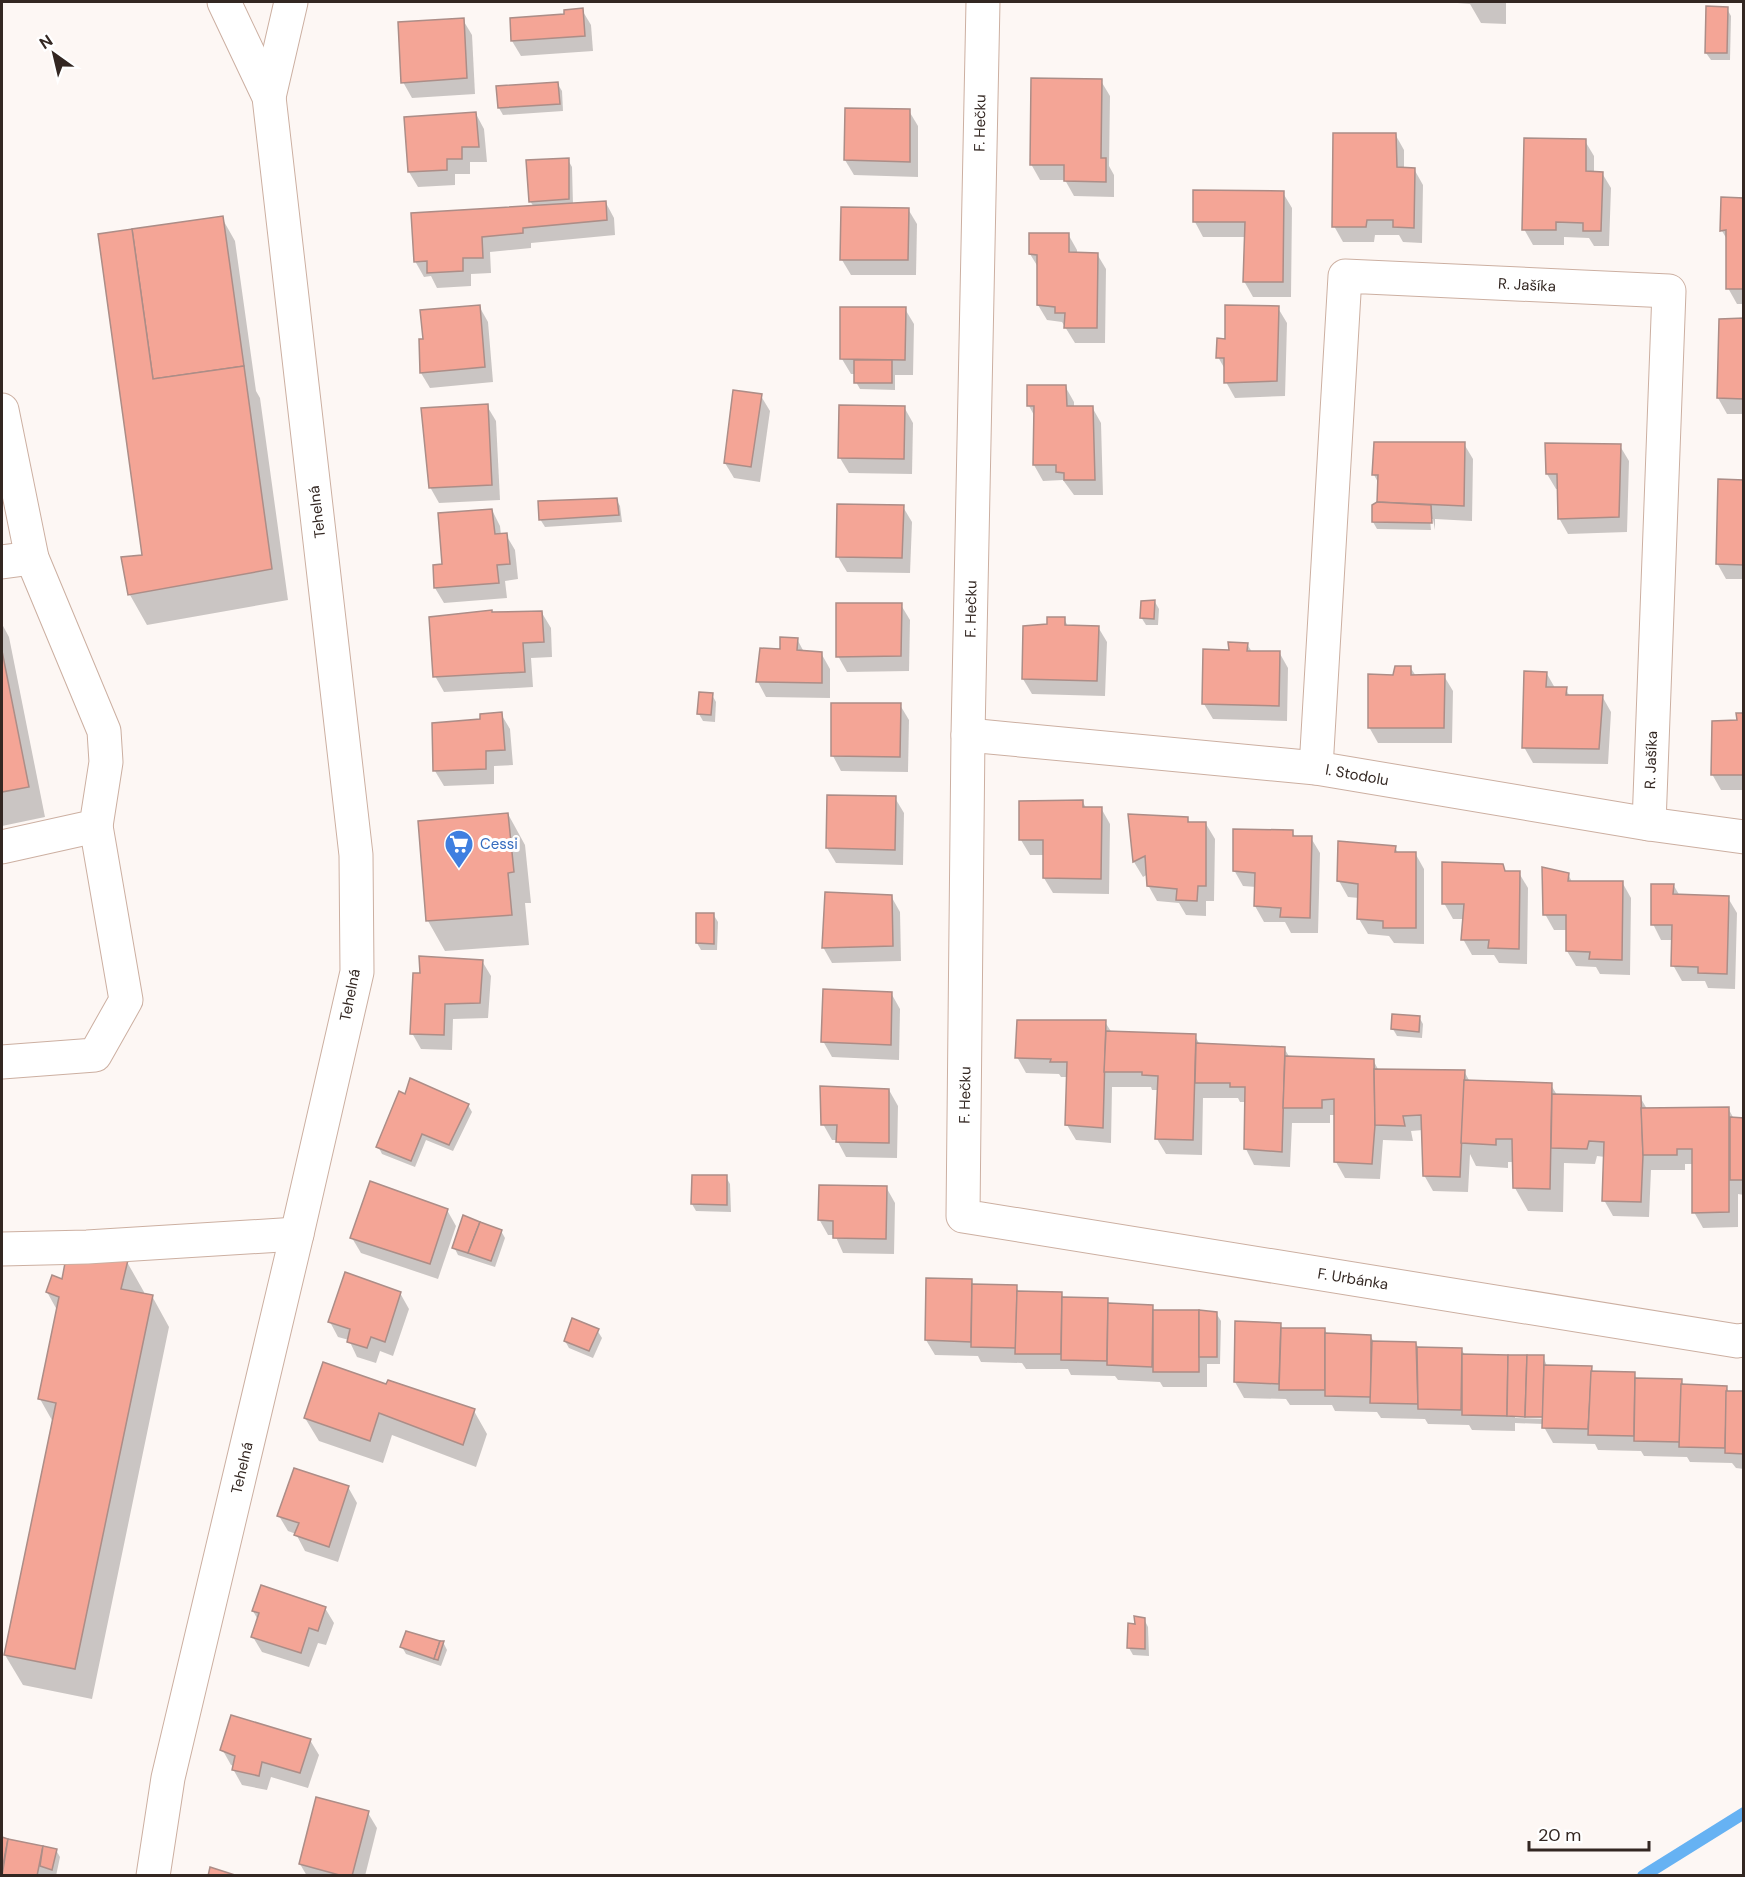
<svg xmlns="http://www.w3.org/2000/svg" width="1745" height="1877" font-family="'DM Sans',sans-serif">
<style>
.shadow{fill:#0003;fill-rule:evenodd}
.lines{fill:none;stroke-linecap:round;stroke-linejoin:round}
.stream{stroke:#66b2f3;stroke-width:12}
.building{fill:#f4a596;stroke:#ac8d87;stroke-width:1.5}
.minor-casing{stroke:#ccafa1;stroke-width:35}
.minor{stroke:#fff;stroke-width:33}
.labels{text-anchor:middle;stroke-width:6;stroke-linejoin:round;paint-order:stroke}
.street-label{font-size:15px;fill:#332722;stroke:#fff}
.shop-label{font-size:15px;fill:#366cbe;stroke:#fff;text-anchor:start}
</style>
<rect width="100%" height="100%" fill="#fdf7f4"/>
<g class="shadow">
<path d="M1445 2H1506V24L1481 23 1470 4Z"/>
<path d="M1727 9 1731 16 1730 60H1711L1706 53Z"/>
<path d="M582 10 591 25 593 51 521 56 512 41 565 15Z"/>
<path d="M463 20 472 35 475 94 412 98 403 82Z"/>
<path d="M1101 81 1110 96 1109 166 1114 175V197L1074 196 1065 180H1040L1031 164Z"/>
<path d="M557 83 562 91 563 111 503 115 499 108 497 88Z"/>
<path d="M909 111 918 126V177L854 175 845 160Z"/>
<path d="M476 114 484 129 487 162H470V174H455V185L418 187 409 172Z"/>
<path d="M1395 134 1404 150V169H1414L1423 185 1422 243 1403 242 1399 235H1375L1374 242H1343L1334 226Z"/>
<path d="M1585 141 1594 156V173H1602L1611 188 1609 246H1594L1589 238 1564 237V245H1533L1524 229Z"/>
<path d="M568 160 572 167 573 205 606 203 614 218 615 235 531 243V248L490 252 491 273 471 274V286L437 288 431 276 424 277 415 261 534 207 530 201Z"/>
<path d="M1283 193 1292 208 1291 297H1253L1244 281 1246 237H1203L1195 222Z"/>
<path d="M1722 199H1744V304H1737L1728 288V241L1722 231Z"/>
<path d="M843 208 908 209 917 224 916 275H851L842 260Z"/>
<path d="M222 218 235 241 256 391 260 398 288 600 147 625 130 595 123 559 144 556Z"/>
<path d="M1068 234 1077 250V254H1097L1106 269 1105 343H1075L1062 322 1047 320 1038 305V267L1030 254Z"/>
<path d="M479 306 488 322 493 382 430 388 421 373 420 341Z"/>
<path d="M1278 308 1287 323 1285 396 1235 398 1226 382V371L1218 357Z"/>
<path d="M905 309 914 324 913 375H895V390L860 389 856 382 855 374H851L842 359Z"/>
<path d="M1720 320H1744V414H1727L1718 398Z"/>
<path d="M1065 386 1074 402V407H1092L1101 423 1103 495H1074L1063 480 1043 481 1034 465 1035 417 1029 406Z"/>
<path d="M761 396 770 411 760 482 734 478 725 463Z"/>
<path d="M487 406 496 421 500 500 439 503 430 487Z"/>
<path d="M904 407 913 423 912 474 849 473 840 458Z"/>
<path d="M1375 443 1464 444 1473 459 1472 521 1435 519V530L1433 519H1430L1431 530 1377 529 1373 522 1381 504 1379 502V484L1374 475Z"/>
<path d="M1620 446 1629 461 1627 532 1568 534 1559 518V489H1556L1547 474Z"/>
<path d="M1744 481V579H1726L1717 563Z"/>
<path d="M616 499 620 506 622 522 545 527 540 519Z"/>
<path d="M903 507 912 522 910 573 847 572 838 557Z"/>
<path d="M492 510 500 526 501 535H506L515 550 518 579 505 581 507 598 444 603 435 588Z"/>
<path d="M1155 602 1159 609 1158 625H1146L1141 617Z"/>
<path d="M901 605 910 620 909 671 847 672 838 656Z"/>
<path d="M542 613 551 628 552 657 531 658 533 687 444 692 435 676 493 614Z"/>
<path d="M1064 619 1068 626 1098 627 1107 642 1105 696 1032 694 1023 679 1048 625Z"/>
<path d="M2 624 9 637 45 817 2 826Z"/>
<path d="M797 639 804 652 821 653 830 669V698L766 697 758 682 781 651Z"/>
<path d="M1247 644 1252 652H1279L1288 668 1287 721 1213 719 1204 704Z"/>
<path d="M1410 667 1416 676H1444L1453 691 1452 743H1378L1369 727 1394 676Z"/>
<path d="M1547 674 1555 688 1566 689 1570 697 1602 696 1611 712 1608 764 1533 763 1524 747Z"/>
<path d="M712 695 716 702 715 722 703 721 699 714Z"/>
<path d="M900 705 909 720 908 772 841 771 833 756Z"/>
<path d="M501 714 510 729 513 765 494 766V784L444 786 435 771 482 720Z"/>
<path d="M1744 715V790H1721L1712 774 1738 722Z"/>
<path d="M895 798 904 813 903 865 836 863 827 848Z"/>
<path d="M1083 802 1086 808H1101L1110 824 1109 894 1053 893 1044 878V855H1030L1021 840Z"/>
<path d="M508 814 525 845 531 903H525L529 945 445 951 428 921Z"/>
<path d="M1129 815 1187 819 1190 823 1206 824 1215 839 1214 901H1206V916L1186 915 1179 903 1157 901 1148 885V874L1143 877 1134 862Z"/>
<path d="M1292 832 1296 838H1311L1320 853 1318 933H1291L1285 922H1264L1255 906 1256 887 1243 886 1234 870Z"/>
<path d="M1395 847 1398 853H1415L1424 869V944L1394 943 1389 936 1368 934 1359 919V898L1348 897 1339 881Z"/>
<path d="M1502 865 1506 872 1519 873 1528 888 1527 964 1499 963 1494 955H1472L1463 939 1464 919H1453L1444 903Z"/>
<path d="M1568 874 1572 882H1622L1631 898 1630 975 1600 974 1596 967 1576 966 1567 951V930H1554L1545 914Z"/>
<path d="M1674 886 1680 896 1728 898 1737 913 1735 989 1708 988 1705 981H1682L1673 965V940H1661L1653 924Z"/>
<path d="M891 896 900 912 901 961 832 963 823 947Z"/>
<path d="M713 914 718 922 717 950H701L697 943Z"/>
<path d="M482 961 491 976 488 1018 453 1019 452 1050 421 1049 412 1033Z"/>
<path d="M891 993 900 1009 899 1060 832 1057 823 1041Z"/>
<path d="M1419 1017 1423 1024 1422 1038 1397 1036 1393 1029Z"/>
<path d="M1105 1022 1112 1033 1195 1036 1200 1045 1284 1048 1290 1058 1373 1060 1379 1071H1464L1470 1082 1551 1085 1557 1095 1640 1097 1647 1109 1728 1108 1734 1119H1744V1195L1738 1194V1227L1703 1228 1694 1212 1693 1164H1685V1170H1651L1649 1217 1613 1216 1604 1200 1605 1157 1597 1156 1595 1164 1564 1163 1563 1212 1528 1211 1515 1188 1514 1162H1508V1168L1476 1166 1470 1154 1468 1192 1433 1191 1424 1175 1423 1130 1411 1131 1413 1141 1383 1140 1380 1179 1345 1178 1336 1162 1335 1115H1330V1123H1292L1290 1167 1254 1165 1246 1149V1102H1240L1238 1098H1203L1202 1155 1166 1154 1157 1139 1159 1090H1152L1151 1087H1112L1111 1143 1076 1140 1067 1125 1068 1077H1061L1059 1074 1026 1073 1017 1057Z"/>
<path d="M889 1090 898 1106 897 1158 846 1157 837 1140H832L823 1124Z"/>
<path d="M406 1096 468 1105 472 1112 453 1151 426 1140 415 1167 382 1154 378 1146Z"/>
<path d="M693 1177H726L730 1184 731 1212 696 1211 692 1204Z"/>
<path d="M886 1187 895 1203 894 1254 843 1253 835 1235H828L819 1219Z"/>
<path d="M447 1210 456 1226 438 1279 361 1253 352 1238Z"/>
<path d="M501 1231 505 1238 495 1267 458 1255 454 1247Z"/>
<path d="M127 1262 144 1292V1295L152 1296 169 1327 92 1699 23 1685 5 1655 53 1422 40 1399 57 1310 47 1292 63 1281Z"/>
<path d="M971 1280 974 1286 1016 1287 1019 1292 1061 1293 1064 1299 1107 1300 1110 1305 1152 1306 1155 1312 1216 1313 1221 1321 1220 1364H1207V1387H1163L1160 1382 1118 1380 1115 1376 1071 1375 1068 1369H1026L1022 1363 981 1362 978 1356 935 1355 926 1340Z"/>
<path d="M400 1293 409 1309 393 1356 380 1351 376 1363 357 1357 349 1340 338 1337 330 1322Z"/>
<path d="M1280 1324 1283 1329H1324L1328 1335 1371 1337 1374 1342 1416 1343 1419 1349H1461L1465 1355 1543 1356 1547 1366 1591 1368 1594 1373 1634 1374 1637 1379 1681 1380 1684 1386 1726 1387 1729 1392 1744 1393V1469L1736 1468 1732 1463 1690 1462 1687 1457 1644 1456 1641 1451 1598 1450 1595 1444 1553 1443 1544 1427V1424L1515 1423V1431L1472 1430 1469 1425 1428 1424 1425 1419 1381 1418 1377 1412 1335 1411 1332 1405H1290L1286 1399 1244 1398 1235 1382ZM1515 1415 1550 1416V1419L1515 1418Z"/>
<path d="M597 1330 602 1338 593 1358 569 1348 565 1341Z"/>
<path d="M387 1386 474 1411 487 1434 476 1467 392 1435 383 1463 319 1441 305 1418Z"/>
<path d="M348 1487 357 1503 338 1562 305 1551 296 1534 288 1531 279 1516Z"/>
<path d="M325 1608 334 1623 326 1645 318 1643 309 1667 262 1652 253 1637 258 1620 253 1611Z"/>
<path d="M1144 1619 1148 1627 1149 1656 1133 1655 1129 1648 1137 1625Z"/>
<path d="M443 1642 447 1650 441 1666 406 1654 402 1647Z"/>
<path d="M310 1740 319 1755 308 1788 271 1777 267 1790 242 1785 233 1769 234 1766 231 1765 222 1749Z"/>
<path d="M368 1813 377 1828 365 1876H307L300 1864Z"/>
<path d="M2 1839 10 1842V1841L56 1850 60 1857 56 1876H2Z"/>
</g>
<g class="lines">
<path class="stream" d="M1643 1876 1744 1813"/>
</g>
<g class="building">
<path d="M1706 6 1728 7 1727 53H1705Z"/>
<path d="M583 8 585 36 511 41 510 18 564 14V10Z"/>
<path d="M464 18 467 78 401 83 398 22Z"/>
<path d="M1031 78 1102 79 1101 158H1106V182L1064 181V165H1030Z"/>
<path d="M558 82 560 104 498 108 496 86Z"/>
<path d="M845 108 910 109V162L844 160Z"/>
<path d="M476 112 479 147H462V159H447V170L408 172 404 117Z"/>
<path d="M1333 133H1396L1397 167 1415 168 1414 228 1393 227V220H1367L1366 227H1332Z"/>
<path d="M1524 138 1586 139V171L1603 172 1601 231H1583V223L1556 222V230H1522Z"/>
<path d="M569 158V199L529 202 526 160Z"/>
<path d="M1193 190 1284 191 1283 282H1243L1245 222H1193Z"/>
<path d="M1721 197 1744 198V289H1726V230L1720 231Z"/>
<path d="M606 201 607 220 523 228V233L482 237 483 258H463V271L427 273V261L414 262 411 213Z"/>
<path d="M841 207 909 208 908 260H840Z"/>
<path d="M223 216 244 366 153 379 132 229Z"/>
<path d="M132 229 153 379 244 366 272 569 128 595 121 557 142 555 98 234Z"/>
<path d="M1029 233H1069V252L1098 253 1097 328H1064L1065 313H1055V307L1037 305V255L1029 254Z"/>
<path d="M480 305 485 367 420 373 419 339H423L420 310Z"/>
<path d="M1225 305 1279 306 1277 381 1224 383V358H1216L1217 338 1225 339Z"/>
<path d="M840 307H906L905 360 840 359Z"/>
<path d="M1744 318V399L1717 398 1719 319Z"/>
<rect x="854" y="360" width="38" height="23"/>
<path d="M1027 385H1066L1067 406H1093L1095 480H1064V473L1056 472V465H1033L1034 406H1027Z"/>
<path d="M733 390 762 394 751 467 724 463Z"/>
<path d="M488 404 492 485 429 488 421 408Z"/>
<path d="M839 405 905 406 904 459 838 458Z"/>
<path d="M1374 442H1465L1464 506 1377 502 1378 475H1372Z"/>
<path d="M1545 443 1621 444 1619 517 1558 519 1557 474H1546Z"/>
<path d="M1718 479 1744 480V565L1716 564Z"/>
<path d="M617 498 619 515 539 520 538 501Z"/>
<path d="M1377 502 1431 505 1432 523 1372 522V505Z"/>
<path d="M837 504 904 505 902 558 836 557Z"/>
<path d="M492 509 495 534 507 533 510 564 497 565 499 583 434 588 433 565 442 564 438 513Z"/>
<path d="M1155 600 1154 619 1140 618 1141 601Z"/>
<path d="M836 603H902L901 656 836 657Z"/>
<path d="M492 610V612L542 611 544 642 523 643 525 672 433 677 429 617Z"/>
<path d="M1047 617H1065V625L1099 626 1097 681 1022 679 1023 626 1047 624Z"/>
<path d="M780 637 798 638 797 650 822 652V683L756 682 760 648 780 649Z"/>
<path d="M1228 642 1248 643 1247 651H1280L1279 706 1202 704 1203 649 1229 650Z"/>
<path d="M2 651 29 787 2 792Z"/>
<path d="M1395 666H1411V675L1445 674 1444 728H1368V674L1393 675Z"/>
<path d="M1524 671 1547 672 1546 687H1567L1566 695H1603L1599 749 1522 748Z"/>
<path d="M699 692 713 693 711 715 697 714Z"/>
<path d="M831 703H901L900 757 831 756Z"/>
<path d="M502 712 505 750 486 751V769L433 771 432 723 480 719V714Z"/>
<path d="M1736 713H1744V775H1711L1712 721 1737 720Z"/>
<path d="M827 795 896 796 895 850 826 848Z"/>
<path d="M1083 800V807H1102L1101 879 1043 878V840H1019V801Z"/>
<path d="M508 813 514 872 508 873 512 915 426 921 418 821Z"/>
<path d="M1128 814 1188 817V822H1206V886H1198L1197 901 1176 900 1177 889 1147 886 1145 856 1133 862Z"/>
<path d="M1233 829 1293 830V836H1312L1310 918 1280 917 1281 908 1254 906 1255 873 1233 871Z"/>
<path d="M1338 841 1396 846 1395 852H1416V928H1383V921L1357 919 1358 884 1337 881Z"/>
<path d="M1442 862 1503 864 1505 871H1520L1519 949 1488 948 1489 940H1461L1464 904H1442Z"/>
<path d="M1542 867 1569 873 1568 881H1623L1622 960 1589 959 1590 952 1566 951V915H1543Z"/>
<path d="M1651 884H1674L1673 894 1729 896 1727 974 1698 973V967L1671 966 1672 925H1651Z"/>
<path d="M825 892 892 895 893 946 822 948Z"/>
<path d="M696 913H714V944L696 943Z"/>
<path d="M419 956 483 960 480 1003 445 1004 444 1035 410 1034 413 973H420Z"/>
<path d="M823 989 892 992 891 1045 821 1042Z"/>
<path d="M1392 1014 1420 1016 1419 1032 1391 1029Z"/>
<path d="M1017 1020H1106L1103 1128 1065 1125 1067 1062H1050L1051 1059 1015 1058Z"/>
<path d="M1106 1031 1196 1034 1193 1140 1155 1139 1158 1076 1142 1075V1072H1104Z"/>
<path d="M1196 1043 1285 1047 1282 1152 1244 1149 1245 1087H1230V1083H1195Z"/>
<path d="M1285 1056 1374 1059 1375 1125 1372 1164 1334 1162V1099L1322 1100V1108H1283Z"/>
<path d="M1374 1069 1465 1070 1460 1177 1423 1176 1421 1115 1403 1116 1405 1126 1375 1125Z"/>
<path d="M410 1078 469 1104 449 1145 422 1134 411 1161 376 1147 399 1091 405 1094Z"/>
<path d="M1464 1080 1552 1083 1550 1189 1513 1188 1512 1139H1496V1145L1461 1143Z"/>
<path d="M820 1086 889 1089V1143L836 1142 837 1125H821Z"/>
<path d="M1552 1094 1641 1096 1643 1155 1641 1202 1602 1201 1604 1142 1589 1141 1587 1149 1551 1148Z"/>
<path d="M1729 1107V1212L1692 1213V1149H1677V1155H1643L1641 1108Z"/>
<path d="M1730 1117 1744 1118V1180H1730Z"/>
<path d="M692 1175H727V1205L691 1204Z"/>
<path d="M370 1181 448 1209 430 1264 350 1238Z"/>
<path d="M819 1185 887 1186 886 1239 833 1238V1221L818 1220Z"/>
<path d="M463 1215 480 1222 468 1253 452 1248Z"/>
<path d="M480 1222 502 1230 491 1261 468 1253Z"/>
<path d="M128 1260 121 1289 153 1295 75 1669 4 1655 56 1403 38 1399 59 1297 46 1292 52 1275 62 1279 65 1263Z"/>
<path d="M345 1272 401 1292 385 1342 371 1337 367 1348 347 1342 350 1329 328 1322Z"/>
<path d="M926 1278 972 1279 971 1342 925 1340Z"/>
<path d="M972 1284 1017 1285 1016 1348 971 1347Z"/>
<path d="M1017 1291 1062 1292 1061 1354H1015Z"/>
<path d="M1062 1297 1108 1298 1107 1361 1061 1360Z"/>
<path d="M1108 1303 1153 1305 1152 1367 1107 1365Z"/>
<rect x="1153" y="1310" width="46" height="62"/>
<path d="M1199 1310 1217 1312V1357H1199Z"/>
<path d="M572 1318 599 1329 589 1351 564 1341Z"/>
<path d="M1235 1321 1281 1323 1279 1384 1234 1382Z"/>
<path d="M1281 1328H1325V1390H1279Z"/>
<path d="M1325 1333 1371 1335V1397L1325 1396Z"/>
<path d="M1372 1341 1416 1342 1418 1404 1370 1403Z"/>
<path d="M1417 1347 1462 1348 1461 1410 1418 1409Z"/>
<path d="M1462 1354 1508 1355 1507 1416 1462 1415Z"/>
<path d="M1508 1355H1527L1525 1417 1507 1416Z"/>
<path d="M1527 1355H1544L1543 1417H1525Z"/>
<path d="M323 1362 386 1384 388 1380 475 1409 463 1445 379 1413 370 1441 304 1418Z"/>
<path d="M1544 1365 1592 1366 1588 1429 1542 1428Z"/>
<path d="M1591 1371 1635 1372 1634 1436 1588 1435Z"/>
<path d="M1635 1378 1682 1379 1680 1442 1634 1441Z"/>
<path d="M1681 1384 1727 1386 1725 1448 1679 1447Z"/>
<path d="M1726 1391H1744V1454L1725 1453Z"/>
<path d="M294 1468 349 1486 329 1547 294 1535 299 1523 277 1516Z"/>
<path d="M261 1585 326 1607 318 1631 309 1628 301 1653 251 1637 259 1613 252 1611Z"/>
<path d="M1134 1616 1145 1618V1649L1127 1648 1128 1623 1135 1624Z"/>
<path d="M406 1631 440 1641 434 1659 400 1647Z"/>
<path d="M440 1641H444L438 1660 434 1659Z"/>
<path d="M231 1715 311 1739 300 1773 262 1762 259 1776 232 1770 235 1756 220 1750Z"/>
<path d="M316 1797 369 1811 352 1876H343L299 1864Z"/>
<path d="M2 1837 8 1839 2 1870Z"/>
<path d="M8 1839 43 1846 37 1876H2Z"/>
<path d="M43 1846 57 1849 52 1870 40 1866Z"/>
<path d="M210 1867 238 1876H208Z"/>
</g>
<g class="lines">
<g class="minor-casing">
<g id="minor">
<path d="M983 2 968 735 963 1216 1737 1341 1744 1340"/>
<path d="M269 97 291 2"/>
<path d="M2 410 32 558 104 731 106 762 96 826 2 847"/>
<path d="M2 562 32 558"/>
<path d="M968 735 1316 768 1649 824 1744 837"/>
<path d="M1316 768 1345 276 1669 291 1649 824"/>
<path d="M2 1062 95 1055 126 1000 96 826"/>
<path d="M2 1249 87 1247 297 1234"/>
<path d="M153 1876 168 1778 297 1234 357 972 356 855 269 97 224 2"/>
</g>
</g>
<use href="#minor" class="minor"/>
</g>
<defs>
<g id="supermarket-pin" transform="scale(1.5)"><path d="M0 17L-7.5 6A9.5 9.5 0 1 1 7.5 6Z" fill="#3f7fe0" stroke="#fff"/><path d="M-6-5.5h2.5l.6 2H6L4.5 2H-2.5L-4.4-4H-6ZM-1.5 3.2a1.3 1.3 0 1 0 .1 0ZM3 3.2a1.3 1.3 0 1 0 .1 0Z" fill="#fff"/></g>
</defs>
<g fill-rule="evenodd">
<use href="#supermarket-pin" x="459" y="844"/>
</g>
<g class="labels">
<g class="street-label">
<text transform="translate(980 123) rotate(-89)" y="5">F. Hečku</text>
<text transform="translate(1527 285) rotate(3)" y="5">R. Jašíka</text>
<text transform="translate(317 512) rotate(-97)" y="5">Tehelná</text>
<text transform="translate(971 609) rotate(-89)" y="5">F. Hečku</text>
<text transform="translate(1651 760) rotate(-88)" y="5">R. Jašíka</text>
<text transform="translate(1357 775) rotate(10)" y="5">I. Stodolu</text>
<text transform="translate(350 995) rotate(-79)" y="5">Tehelná</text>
<text transform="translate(965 1095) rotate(-89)" y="5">F. Hečku</text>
<text transform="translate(1353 1279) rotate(9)" y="5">F. Urbánka</text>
<text transform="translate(242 1468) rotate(-77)" y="5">Tehelná</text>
</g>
<g class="shop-label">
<text x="480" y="849">Cessi</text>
</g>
</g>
<rect width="1745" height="1877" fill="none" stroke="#332722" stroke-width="6"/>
<g transform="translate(54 54) rotate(326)" stroke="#ffffff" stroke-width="4.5" paint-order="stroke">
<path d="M0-4.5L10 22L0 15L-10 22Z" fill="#332722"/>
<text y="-9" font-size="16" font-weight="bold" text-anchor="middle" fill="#332722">N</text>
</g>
<path d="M1529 1841v9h120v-9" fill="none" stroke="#332722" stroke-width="3"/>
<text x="1538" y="1841" font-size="18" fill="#332722" stroke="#ffffff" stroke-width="4.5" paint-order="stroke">20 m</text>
</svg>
